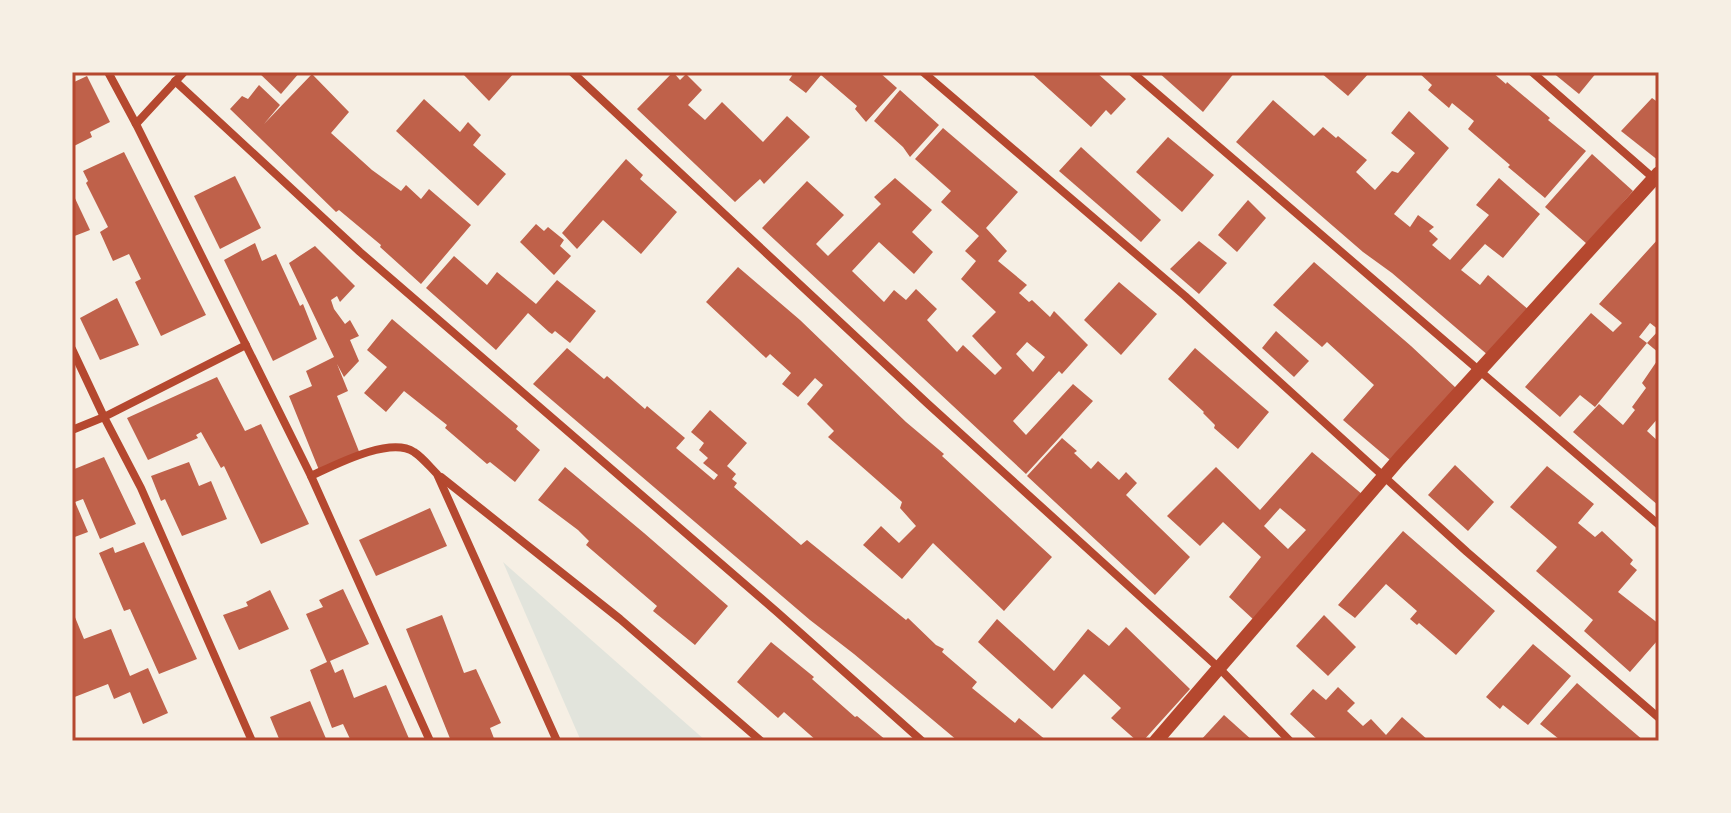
<svg xmlns="http://www.w3.org/2000/svg" width="1731" height="813" font-family="Georgia,serif">
<style>
.green{fill:#e2e4dc}
.building{fill:#bf614a;fill-rule:evenodd}
.lines{fill:none;stroke-linecap:round;stroke-linejoin:round}
.minor{stroke:#b5482f;stroke-width:8}
.tertiary{stroke:#b5482f;stroke-width:14}
.neatline{fill:none;stroke:#b5482f;stroke-width:3}
</style>
<rect width="100%" height="100%" fill="#f6efe4"/>
<path class="green" d="M503 562 706 741H581Z"/>
<g class="building">
<path d="M258 72H300L281 94Z"/>
<path d="M461 72H515L489 101Z"/>
<path d="M673 72 680 80 686 74 702 90 688 105 705 120 722 102 763 142 787 116 810 137 764 184 760 179 735 202 637 109Z"/>
<path d="M790 72H879L897 88 866 122 855 109 857 106 821 75 806 93 789 80 793 74Z"/>
<path d="M1030 72H1096L1126 99 1111 115 1106 110 1091 127Z"/>
<path d="M1158 72H1235L1203 112Z"/>
<path d="M1320 72H1370L1348 96Z"/>
<path d="M1418 72H1492L1506 84 1507 82 1550 118 1548 120 1586 151 1545 198 1508 167 1510 165 1468 129 1474 121 1452 103 1449 108 1428 90 1432 85Z"/>
<path d="M1552 72H1597L1579 94Z"/>
<path d="M312 74 349 112 331 133 372 170 401 191 406 185 421 199 429 189 471 225 421 284 380 247 381 245 339 210 336 212 230 109 242 96 248 99 259 85 280 105 264 124Z"/>
<path d="M87 76 110 122 90 132 92 137 72 147V83Z"/>
<path d="M900 90 939 125 910 157 903 147 874 121Z"/>
<path d="M1652 98 1659 103V161L1621 131Z"/>
<path d="M424 99 460 132 468 122 481 135 473 145 506 174 478 206 396 131Z"/>
<path d="M1273 100 1314 136 1323 127 1336 138 1338 136 1367 160 1356 172 1375 190 1392 171 1398 173 1415 153 1391 133 1409 111 1449 148 1394 214 1410 227 1418 215 1434 227 1429 231 1438 239 1432 245 1450 260 1489 215 1476 205 1499 178 1540 214 1503 258 1485 244 1461 270 1480 285 1488 275 1529 310 1489 356 1392 273 1363 252 1236 142Z"/>
<path d="M943 128 1018 192 986 228 1007 251 998 261 1027 285 1019 293 1029 302 1032 300 1050 317 1054 311 1088 345 1062 374 1059 371 1013 421 1026 435 1073 384 1093 401 1026 474 762 228 807 181 844 215 816 244 828 256 881 204 874 197 895 178 932 210 912 232 933 252 914 274 879 242 852 271 884 302 894 290 906 300 916 289 937 309 927 320 957 352 963 345 995 375 1002 368 972 336 996 312 961 279 976 261 965 251 979 236 941 202 951 191 915 159ZM1027 342 1045 357 1033 372 1016 354Z"/>
<path d="M1168 137 1214 175 1182 212 1136 172Z"/>
<path d="M1081 147 1161 220 1141 242 1059 171Z"/>
<path d="M124 152 206 315 161 336 135 282 141 279 129 254 113 261 100 232 108 227 86 183 88 181 83 171Z"/>
<path d="M1592 154 1633 191 1587 244 1545 207Z"/>
<path d="M626 159 643 175 640 179 677 212 641 254 603 220 577 249 562 233Z"/>
<path d="M235 176 261 228 220 249 194 196Z"/>
<path d="M72 192 90 230 72 237Z"/>
<path d="M1248 200 1266 218 1237 252 1218 235Z"/>
<path d="M536 224 544 231 548 227 564 240 560 246 571 256 554 275 520 242Z"/>
<path d="M1659 238V353L1647 343 1595 407 1580 395 1560 417 1525 387 1591 313 1613 332 1622 323 1599 304ZM1650 323 1659 330 1647 343 1639 337Z"/>
<path d="M1199 241 1227 263 1199 294 1170 269Z"/>
<path d="M255 243 262 261 276 254 300 306 303 304 317 339 273 361 224 260Z"/>
<path d="M315 246 355 286 340 302 337 296 331 300 334 309 345 324 350 320 359 336 350 340 359 361 344 377 337 364 348 391 337 396 360 454 319 470 289 396 312 386 306 371 334 357 289 263Z"/>
<path d="M454 256 487 285 497 272 536 304 557 280 596 311 570 343 555 331 552 334 549 332 528 313 496 350 426 288Z"/>
<path d="M1314 262 1411 346 1456 388 1390 460 1343 420 1374 385 1327 342 1322 347 1273 305Z"/>
<path d="M738 267 800 320 906 422 944 454 942 456 1052 557 1004 611 933 543 902 579 863 545 881 526 899 543 916 526 900 508 902 502 828 437 834 431 807 404 823 385 815 378 798 397 782 384 791 373 770 354 766 358 706 302Z"/>
<path d="M1119 282 1157 314 1121 355 1084 320Z"/>
<path d="M117 298 139 345 100 360 80 318Z"/>
<path d="M392 319 518 426 516 429 540 450 515 482 490 462 487 464 445 428 447 425 404 391 386 412 364 393 387 367 367 350Z"/>
<path d="M1276 331 1309 361 1294 377 1262 348Z"/>
<path d="M567 348 604 379 607 376 645 409 647 406 685 438 676 448 714 480 718 475 703 463 708 458 699 450 704 443 691 432 710 410 747 443 727 466 736 474 732 479 737 483 734 487 801 545 807 540 906 620 908 618 936 645 944 649 942 652 977 682 972 688 1015 723 1019 718 1047 741H958L854 654 810 620 533 384Z"/>
<path d="M1195 348 1269 412 1238 449 1214 428 1215 425 1203 413 1204 412 1168 379Z"/>
<path d="M1659 358V417L1647 431 1659 442V506L1573 432 1599 404 1623 425 1635 410 1632 407 1646 388 1642 383Z"/>
<path d="M217 377 245 431 261 424 309 524 261 544 224 466 221 468 201 432 196 435 198 438 148 460 127 418Z"/>
<path d="M1062 438 1077 451 1074 453 1091 469 1098 461 1119 480 1126 472 1137 483 1126 495 1190 557 1155 595 1027 476Z"/>
<path d="M1312 452 1363 495 1254 620 1229 597 1261 557 1223 522 1200 546 1167 516 1216 467 1260 510ZM1280 508 1306 530 1288 549 1264 526Z"/>
<path d="M104 457 136 524 100 539 83 499 75 502 88 532 72 538V470Z"/>
<path d="M189 462 199 486 211 481 227 519 182 536 165 499 161 501 151 476Z"/>
<path d="M1455 465 1494 502 1468 531 1428 495Z"/>
<path d="M1547 466 1594 504 1578 523 1595 537 1602 531 1633 560 1630 564 1637 570 1618 592 1659 624V643L1657 641 1630 672 1584 631 1593 620 1536 571 1557 547 1510 507Z"/>
<path d="M565 467 644 533 728 606 695 645 653 611 657 606 586 545 589 541 578 530 538 500Z"/>
<path d="M430 508 447 546 376 576 359 540Z"/>
<path d="M1403 531 1495 611 1456 655 1419 623 1417 625 1410 619 1417 611 1386 584 1355 618 1338 605Z"/>
<path d="M144 542 197 659 159 674 130 609 124 611 99 553 113 547 115 553Z"/>
<path d="M343 589 369 644 330 661 335 673 343 669 354 698 386 685 410 741H351L343 724 332 728 310 670 327 662 306 614 323 607 319 600Z"/>
<path d="M270 590 289 629 239 650 223 615 248 606 246 602Z"/>
<path d="M72 610 84 639 111 629 130 676 148 668 168 713 143 724 130 692 114 699 108 684 72 698Z"/>
<path d="M442 615 464 673 476 669 501 723 490 728 495 741H451L406 629Z"/>
<path d="M1324 615 1356 647 1328 676 1296 646Z"/>
<path d="M997 619 1054 671 1088 629 1109 646 1126 627 1190 689 1143 741H1137L1111 718 1121 708 1084 674 1052 709 978 642Z"/>
<path d="M771 642 814 677 812 679 855 717 857 716 887 741H817L784 712 778 718 737 682Z"/>
<path d="M1533 644 1571 676 1528 725 1503 705 1500 709 1486 697Z"/>
<path d="M1577 683 1609 711 1644 741H1557L1559 739 1540 724Z"/>
<path d="M1338 687 1355 703 1347 711 1363 726 1371 719 1386 735 1402 717 1429 741H1319L1290 714 1313 689 1326 700Z"/>
<path d="M310 701 327 741H280L270 717Z"/>
<path d="M1224 715 1253 741H1200Z"/>
</g>
<g class="lines">
<g class="minor">
<path d="M108 72 136 124 311 476 430 741"/>
<path d="M572 72 928 404 1219 668 1290 741"/>
<path d="M923 72 1185 296 1467 552 1659 718"/>
<path d="M1132 72 1659 525"/>
<path d="M1532 72 1659 183"/>
<path d="M175 81 360 252 777 612 922 741"/>
<path d="M136 124 184 72"/>
<path d="M72 349 104 417 141 488 252 741"/>
<path d="M72 430 104 417 246 345"/>
<path d="M311 476C335 465 390 436 414 452 422 457 430 467 437 474L557 741"/>
<path d="M441 477 620 619 761 741"/>
</g>
<path class="tertiary" d="M1156 741 1399 459 1659 173"/>
</g>
<rect width="1731" height="813" fill="none" stroke="#f6efe4" stroke-width="148"/>
<rect x="74" y="74" width="1583" height="665" class="neatline"/>
</svg>
